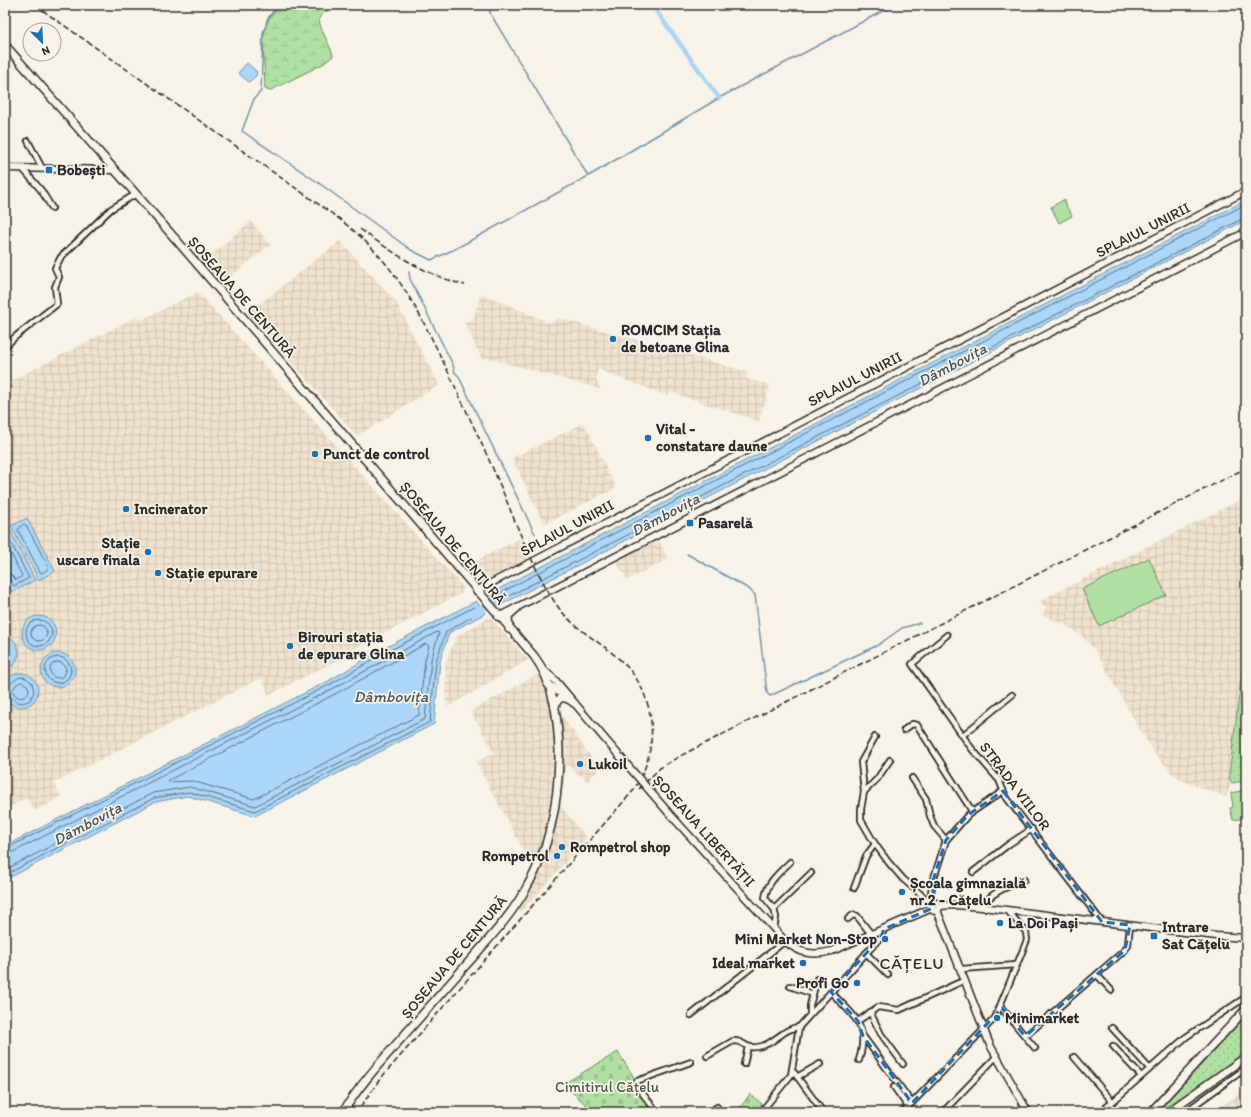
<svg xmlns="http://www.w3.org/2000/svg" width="1251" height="1117" font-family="Itim,sans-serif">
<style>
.industrial{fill:url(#industrial-grid)}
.grass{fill:url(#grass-dots);stroke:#6d8666}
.wetland{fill:url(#wetland-marsh);stroke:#6d8666}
.cemetery{fill:url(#cemetery-stones);stroke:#6d8666}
.park{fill:#afe0a1;stroke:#6d8666}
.water{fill:#abd6f7;stroke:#7892a5}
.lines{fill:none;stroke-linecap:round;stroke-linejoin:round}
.shore{stroke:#5e6f7d;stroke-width:1}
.stream{stroke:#7892a5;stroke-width:1.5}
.canal{stroke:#abd6f7;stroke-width:4.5}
.river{stroke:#abd6f7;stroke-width:8}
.minor-casing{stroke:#2b2b2b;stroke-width:8}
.secondary-casing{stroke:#2b2b2b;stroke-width:9}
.primary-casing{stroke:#2b2b2b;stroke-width:10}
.minor{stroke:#f7f3e8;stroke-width:4.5}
.secondary{stroke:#f7f3e8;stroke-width:6}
.primary{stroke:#f7f3e8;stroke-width:7}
.rail{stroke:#2b2b2b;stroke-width:1.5;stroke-dasharray:6 3;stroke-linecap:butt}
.secondary-bridge-casing{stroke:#2b2b2b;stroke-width:9;stroke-linecap:butt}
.secondary-bridge{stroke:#f7f3e8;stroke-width:6}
.marked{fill:none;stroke:#1f6fb2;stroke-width:3;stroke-dasharray:8 5;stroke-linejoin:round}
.poi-dot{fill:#1f6fb2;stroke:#f7f3e8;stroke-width:1.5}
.labels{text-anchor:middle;stroke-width:3.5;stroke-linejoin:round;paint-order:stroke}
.poi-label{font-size:15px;font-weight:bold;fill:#2b2b2b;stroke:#f7f3e8;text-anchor:start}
.street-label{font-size:15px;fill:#2b2b2b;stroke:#f7f3e8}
.park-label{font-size:15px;fill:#4c5848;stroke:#f7f3e8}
.water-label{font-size:16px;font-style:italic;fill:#4b565e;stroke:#f7f3e8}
.quarter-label{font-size:17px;letter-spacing:1px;fill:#2b2b2b;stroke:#f7f3e8}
</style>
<defs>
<pattern id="industrial-grid" width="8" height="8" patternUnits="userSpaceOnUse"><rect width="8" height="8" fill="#f1e3cf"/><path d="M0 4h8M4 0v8" fill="none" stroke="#cfc3b2"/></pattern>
<pattern id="grass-dots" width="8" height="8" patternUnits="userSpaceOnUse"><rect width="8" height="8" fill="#afe0a1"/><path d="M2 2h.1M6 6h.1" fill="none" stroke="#97c08b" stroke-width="1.8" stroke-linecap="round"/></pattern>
<pattern id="wetland-marsh" width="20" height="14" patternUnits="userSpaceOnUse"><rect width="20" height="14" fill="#afe0a1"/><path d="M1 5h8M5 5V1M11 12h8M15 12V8" fill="none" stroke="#97c08b"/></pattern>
<pattern id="cemetery-stones" width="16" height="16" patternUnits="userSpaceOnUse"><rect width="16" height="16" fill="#afe0a1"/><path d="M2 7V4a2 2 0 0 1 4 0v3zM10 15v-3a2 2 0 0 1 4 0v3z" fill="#97c08b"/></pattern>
</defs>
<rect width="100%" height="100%" fill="#f7f3e8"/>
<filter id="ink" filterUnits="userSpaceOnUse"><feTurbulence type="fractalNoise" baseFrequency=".025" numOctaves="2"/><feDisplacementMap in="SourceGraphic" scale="8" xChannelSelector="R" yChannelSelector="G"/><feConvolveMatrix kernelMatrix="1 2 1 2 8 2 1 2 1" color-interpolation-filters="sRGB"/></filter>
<g filter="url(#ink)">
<g class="industrial">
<path d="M251 221 270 245 221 284 204 261Z"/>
<path d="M340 241 396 302 439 385 357 436 248 313Z"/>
<path d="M198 292 463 587 462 593 348 652 349 654 269 695 261 678 54 783 61 797 34 811 27 798 5 809V391L8 389 5 384 136 317 139 321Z"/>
<path d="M480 295 494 299 550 323 559 318 748 372 746 379 770 385 759 421 670 392 668 396 597 369 596 379 600 389 488 358 482 360 465 323 474 318Z"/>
<path d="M584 423 616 488 544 524 512 458Z"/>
<path d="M1246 497V665H1243L1229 776 1231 783 1226 797 1186 782 1174 775 1156 755 1139 728 1095 650 1081 635 1062 623 1043 615 1046 607 1040 601Z"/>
<path d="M519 539 528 560 481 584 466 566Z"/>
<path d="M658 539 668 559 627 580 616 561Z"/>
<path d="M490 617 528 660 446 708 445 664 456 637Z"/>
<path d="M538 674 543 681 553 714H561L599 769 587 781 566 764 561 807 587 838 520 913 511 905 532 866 476 762 494 753 471 711Z"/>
<path d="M1246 1090V1112H1212Z"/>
</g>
<g class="grass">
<path d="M1243 664 1246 665V781L1231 783 1229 776Z"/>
<path d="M1246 1015V1052L1163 1112H1156Z"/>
</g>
<path class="wetland" d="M277 5H342C336 8 326 10 321 15 314 22 332 46 333 56L323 64 269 91 265 89 263 39 267 19Z"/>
<g class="cemetery">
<path d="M618 1052 635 1079 632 1082 654 1112H590L585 1104 563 1084Z"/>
<path d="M750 1094 762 1104 755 1112H737Z"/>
</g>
<g class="park">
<path d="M1065 199 1064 202 1072 216 1059 223 1051 207Z"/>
<path d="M1149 558 1166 595 1099 626 1082 589Z"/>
<path d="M1246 790V818L1233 820 1230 808 1233 807 1231 793Z"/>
</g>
<g class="water">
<path d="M247 63 257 72 256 76 249 82 238 73Z"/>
<path d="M1246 200V220L499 606 489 594Z"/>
<path d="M27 518 55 571 39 580 11 526Z"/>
<path d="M10 530 35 580 12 592 5 579V533Z"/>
<path d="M476 601 486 613 449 633 440 661 434 724 255 816 188 796 155 802 5 880V846L330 680 379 651Z"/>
<circle cx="39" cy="633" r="17"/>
<path d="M5 636C15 638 19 645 19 655L14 665 5 669Z"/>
<circle cx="58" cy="670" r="17"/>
<circle cx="21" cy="690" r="17"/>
</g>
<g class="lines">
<g class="shore">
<path d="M1246 204 498 594 497 597 501 600 1246 217"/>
<path d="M24 524 26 525 49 568 42 573 40 572 18 530Z"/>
<path d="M5 536 8 537 29 578 14 586 9 579H5"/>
<path d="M5 541 22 576 16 580 10 574 5 573"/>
<circle cx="39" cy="633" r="13"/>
<circle cx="39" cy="633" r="8"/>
<path d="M426 644 429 646 425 660 419 715 254 799 192 781 168 782 169 780 337 693Z"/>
<circle cx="58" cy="670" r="13"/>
<circle cx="58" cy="670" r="8"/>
<path d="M22 682 28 686 29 691 26 696C19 700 15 696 12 690L17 684Z"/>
<path d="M5 686C15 684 19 669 32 683L34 692 30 700C16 708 15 696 5 695"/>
<path d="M5 849 331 684 381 655 474 607 478 610V613L446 632 436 661 430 722 255 811 189 792 154 798 5 875"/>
<path d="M5 854 11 853 334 688 437 632 439 633 431 660 425 719 255 806 190 787 153 793 5 870"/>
</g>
<g class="stream">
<path d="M280 5 269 18 263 33 261 91 254 99 242 131 316 181 411 250 431 260 455 249 592 174 719 98 894 5"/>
<path d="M493 5 490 9V13L588 176"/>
<path d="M409 272 410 279 453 365 455 373 458 375 535 534"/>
<path d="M687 554 749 589 755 595 767 693 770 696 878 645 902 628 920 623"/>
</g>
<path class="canal" d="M652 5 719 98"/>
<path class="river" d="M474 613 504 597"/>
<g class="minor-casing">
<g id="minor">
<path d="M28 141 42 168"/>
<path d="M22 168 41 190 52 208"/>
<path d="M5 347 15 337 57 304 55 287 59 277 55 268 61 257 111 209 136 194"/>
<path d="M947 635 912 664 972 749 999 780 1006 797 1102 922"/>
<path d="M904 730 912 724 917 725 972 811"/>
<path d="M963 735 1012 695"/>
<path d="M875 737 861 762 864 792 861 809V820L875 844 889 863 903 879 932 904"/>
<path d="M912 778 926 799 930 816 934 826 946 840"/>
<path d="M864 792 877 779 890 760"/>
<path d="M973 872 1009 844 1032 829"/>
<path d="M854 888 866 856 875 844"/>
<path d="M933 903 931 894 932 884 946 840 968 815 1003 791"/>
<path d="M982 907C990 892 1009 886 1024 880"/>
<path d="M774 909 811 873"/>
<path d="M848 919 853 915 857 916 871 934"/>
<path d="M774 929 776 917 774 909 765 898C767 882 779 873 790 862"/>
<path d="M866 953 888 975"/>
<path d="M961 969 1017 965"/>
<path d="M1097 975 1111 990"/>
<path d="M790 986 813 994"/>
<path d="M831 992C853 1016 870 1024 859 1060"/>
<path d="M1001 1007 1024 1035 1029 1033 1125 950 1128 945 1130 925"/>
<path d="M870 1012 881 1034 903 1064"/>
<path d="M810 1014V1005L817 979"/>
<path d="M691 1015 785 941"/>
<path d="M858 1021 878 1007 899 1010 965 980"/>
<path d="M1112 1028 1149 1068"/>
<path d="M1024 1035 1035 1048"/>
<path d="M863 1036 912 1103"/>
<path d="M1113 1046 1141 1076"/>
<path d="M707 1056 733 1041C746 1040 743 1051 762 1046 776 1042 784 1028 799 1027"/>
<path d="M1074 1057 1112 1101"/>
<path d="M744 1064 748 1047"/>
<path d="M793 1071 823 1112"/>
<path d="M797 1077 820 1064"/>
<path d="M894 1087 908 1107"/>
<path d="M657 1112 636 1085 637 1081 691 1062"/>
<path d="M710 1112 717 1107"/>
<path d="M761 1112 791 1075 799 1027 881 937 884 929"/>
<path d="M903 1112 995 1018 1027 940 1026 932 1007 910"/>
<path d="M943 1112 996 1057"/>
<path d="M1101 1112 1186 1037 1246 997"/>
<path d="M1185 1112 1246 1068"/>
</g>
</g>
<g class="secondary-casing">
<g id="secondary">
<path d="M5 168 115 170"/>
<path d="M476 591 1246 191"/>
<path d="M498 617 1246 232"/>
<path d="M543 669 555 680 604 738"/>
<path d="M668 812 785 941C800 954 813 956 832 951L932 908"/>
<circle cx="935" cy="907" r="4"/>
<path d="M939 906 955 905 982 907 1216 936 1246 938"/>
<path d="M937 910 990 1045 1028 1112"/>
</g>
</g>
<g class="primary-casing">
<g id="primary">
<path d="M5 45 179 243 534 656C554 682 558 720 559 751 559 797 551 845 528 885 512 915 489 939 467 964 444 990 422 1015 399 1041 379 1064 359 1086 343 1112"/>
<path d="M509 629 508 616 517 608"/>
<path d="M548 684 567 698"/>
<path d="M555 707C558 695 565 696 574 703"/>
<path d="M1245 939H1246"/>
<path d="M1151 1112 1246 1009"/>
<path d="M1168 1112 1246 1057"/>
</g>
</g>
<use href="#minor" class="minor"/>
<use href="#secondary" class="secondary"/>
<use href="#primary" class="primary"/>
<g class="rail">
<path d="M35 5 334 215C397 261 419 312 452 380 469 417 487 454 503 492 518 529 533 567 554 601 580 642 629 648 646 699 657 731 651 764 633 791L380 1079 357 1112"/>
<path d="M360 229C393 253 425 275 465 285"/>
<path d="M639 789 660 768 680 756 1246 468"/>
</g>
<g class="secondary-bridge-casing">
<path id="secondary-bridge" d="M604 738 668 812"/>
</g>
<use href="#secondary-bridge" class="secondary-bridge"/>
</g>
</g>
<path class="marked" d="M1003 791 1102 922 1130 925 1125 950 1029 1033 1024 1035 1002 1008 912 1103 863 1036 858 1021 831 992 881 937 884 929 935 907 932 884 946 840 968 815Z"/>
<g class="poi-dot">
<rect x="45" y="166" width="8" height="8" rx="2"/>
<circle cx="613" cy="339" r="4"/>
<circle cx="648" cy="438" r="4"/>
<circle cx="315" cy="454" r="4"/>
<circle cx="126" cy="509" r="4"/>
<rect x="686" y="519" width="8" height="8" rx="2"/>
<circle cx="148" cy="552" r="4"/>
<circle cx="158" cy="573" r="4"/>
<circle cx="290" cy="646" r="4"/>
<circle cx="580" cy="764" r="4"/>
<circle cx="562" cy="847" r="4"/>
<circle cx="557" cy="856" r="4"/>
<circle cx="902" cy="892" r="4"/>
<circle cx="1000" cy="923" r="4"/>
<rect x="1150" y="932" width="8" height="8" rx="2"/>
<circle cx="885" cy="939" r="4"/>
<circle cx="803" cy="963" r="4"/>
<circle cx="857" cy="983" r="4"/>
<circle cx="997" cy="1018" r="4"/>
</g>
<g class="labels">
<g class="poi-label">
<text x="57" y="175">Bobești</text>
<text x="621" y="335">ROMCIM Stația<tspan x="621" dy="17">de betoane Glina</tspan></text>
<text x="656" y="434">Vital -<tspan x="656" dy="17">constatare daune</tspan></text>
<text x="323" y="459">Punct de control</text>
<text x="134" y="514">Incinerator</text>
<text x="698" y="528">Pasarelă</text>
<text x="140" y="548" text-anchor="end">Stație<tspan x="140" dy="17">uscare finala</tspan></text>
<text x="166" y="578">Stație epurare</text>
<text x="298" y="642">Birouri stația<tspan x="298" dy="17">de epurare Glina</tspan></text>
<text x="588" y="769">Lukoil</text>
<text x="570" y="852">Rompetrol shop</text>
<text x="549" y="861" text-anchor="end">Rompetrol</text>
<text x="910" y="888">Școala gimnazială<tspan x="910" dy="17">nr.2 - Cățelu</tspan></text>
<text x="1008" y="928">La Doi Pași</text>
<text x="1162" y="932">Intrare<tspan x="1162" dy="17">Sat Cățelu</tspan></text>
<text x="877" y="944" text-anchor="end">Mini Market Non-Stop</text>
<text x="795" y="968" text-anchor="end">Ideal market</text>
<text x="849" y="988" text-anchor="end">Profi Go</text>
<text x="1005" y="1023">Minimarket</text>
</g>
<g class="street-label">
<text transform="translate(1143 230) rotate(-27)" y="5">SPLAIUL UNIRII</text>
<text transform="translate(242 297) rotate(49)" y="5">ȘOSEAUA DE CENTURĂ</text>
<text transform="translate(855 379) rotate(-27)" y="5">SPLAIUL UNIRII</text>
<text transform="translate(567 528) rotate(-28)" y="5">SPLAIUL UNIRII</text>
<text transform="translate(453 543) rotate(50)" y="5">ȘOSEAUA DE CENTURĂ</text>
<text transform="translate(1015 786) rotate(53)" y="5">STRADA VIILOR</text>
<text transform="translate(704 831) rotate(48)" y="5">ȘOSEAUA LIBERTĂȚII</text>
<text transform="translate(454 957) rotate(-50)" y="5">ȘOSEAUA DE CENTURĂ</text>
</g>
<g class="park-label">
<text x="607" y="1092">Cimitirul Cățelu</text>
</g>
<g class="water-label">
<text transform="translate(952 364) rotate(-28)" y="6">Dâmbovița</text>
<text transform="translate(665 514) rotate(-28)" y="6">Dâmbovița</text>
<text x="391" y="702">Dâmbovița</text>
<text transform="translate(87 823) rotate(-28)" y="6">Dâmbovița</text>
</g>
<g class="quarter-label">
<text x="912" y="969">CĂȚELU</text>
</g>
</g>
<rect width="1251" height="1117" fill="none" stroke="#f7f3e8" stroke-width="20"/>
<rect x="10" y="10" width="1231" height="1097" fill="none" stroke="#2b2b2b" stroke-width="1.5" filter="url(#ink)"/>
<g transform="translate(42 42) rotate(156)"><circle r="19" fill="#f7f3e8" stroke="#a5a39c"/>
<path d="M0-3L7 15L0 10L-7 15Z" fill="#1f6fb2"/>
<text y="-6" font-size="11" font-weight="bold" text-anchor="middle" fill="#2b2b2b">N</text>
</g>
</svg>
